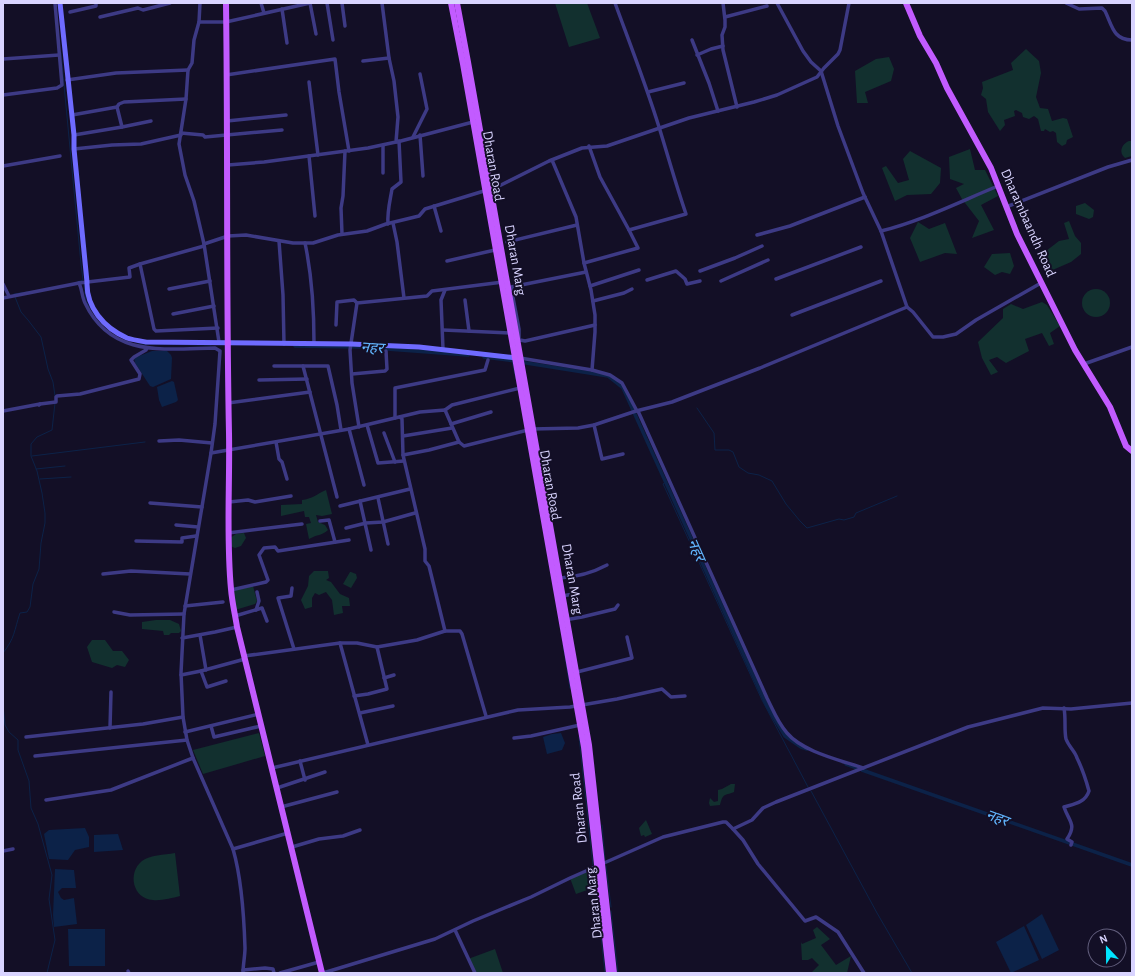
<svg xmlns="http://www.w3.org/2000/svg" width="1135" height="976" font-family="'Alegreya Sans','Noto Sans Devanagari',sans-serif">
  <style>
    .green { fill: #12302f }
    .water { fill: #0c2248 }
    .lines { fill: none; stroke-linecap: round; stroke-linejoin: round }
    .stream { stroke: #0c2248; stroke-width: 1 }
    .canal { stroke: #0c2248; stroke-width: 3.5 }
    .street { stroke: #3d3a85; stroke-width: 3.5 }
    .secondary { stroke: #6f6bff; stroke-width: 5 }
    .primary { stroke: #c25bff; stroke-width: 6 }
    .labels { text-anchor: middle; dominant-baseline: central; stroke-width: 4; stroke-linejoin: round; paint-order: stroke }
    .street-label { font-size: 14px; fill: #d9d4ff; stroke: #130f26 }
    .water-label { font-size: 15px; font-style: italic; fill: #62b6ff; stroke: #130f26 }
  </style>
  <rect width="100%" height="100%" fill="#130f26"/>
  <g class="green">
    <path d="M555 3H587L600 38 569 47Z"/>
    <path d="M1026 49 1039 61 1041 73 1036 97 1040 108 1048 109 1052 121 1063 118 1067 119 1073 137 1067 140 1066 144 1062 146 1057 142 1056 133 1053 131 1050 132 1045 129 1044 131H1041L1038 119 1034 116 1029 119 1023 117 1022 113 1016 110 1014 111 1015 116 1004 120 1005 125 1000 131 988 112 986 99 981 95 983 88 982 82 1013 70 1011 63Z"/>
    <path d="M889 57 894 69 891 81 865 92 868 103H857L855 71 876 59Z"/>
    <path d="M1129 141H1132V156L1125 158C1118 152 1122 144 1129 141Z"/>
    <path d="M970 149 975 170H985L998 196 981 205 994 230 972 238 979 221 962 199 956 188 964 184 950 179 949 157Z"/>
    <path d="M910 151 941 168 940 183 931 194 907 195 895 201 882 168 886 166 898 183 909 180 903 159Z"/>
    <path d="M1085 203 1094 210 1093 217 1089 219 1076 214V206Z"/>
    <path d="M1069 221 1075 236 1081 243V254L1071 262 1048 272 1044 260 1046 251 1059 241 1069 239 1064 223Z"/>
    <path d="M918 222 929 229 945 223 957 254 945 253 920 262 910 238Z"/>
    <path d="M1010 253 1014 266 1010 274 1002 272 995 275 984 267 992 254Z"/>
    <circle cx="1096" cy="303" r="14"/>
    <path d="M1042 302 1047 305 1060 326 1050 333 1054 344 1049 346 1042 333 1025 339 1029 351 1006 363 997 357 989 360 998 372 991 375 982 358 978 342 1003 318V309L1011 304 1023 309Z"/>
    <path d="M326 490 332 514 322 516 316 515 318 522 325 525 328 530C321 536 318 534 309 539L306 524 311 523 309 517H305L304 511 281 516V505L302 504V500C312 499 317 494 326 490Z"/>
    <path d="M244 533 246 538 241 546 235 548 230 546V538L236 534Z"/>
    <path d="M314 571H328L329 578 326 580 331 582 340 594 349 598 350 606H342L343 613 334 615 332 600 326 592 319 595 315 593 312 598V607L305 609 301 600 308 586 309 576Z"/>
    <path d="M350 572H351L356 574 357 578 351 588 343 584Z"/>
    <path d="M253 586 257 601 255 604 235 610 232 591Z"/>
    <path d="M156 620H170L179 624 181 631 179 633H171L169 635H164L163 631 142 629V622Z"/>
    <path d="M92 640H105L113 651H122L129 660 125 667 117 665 112 668 92 662 87 647Z"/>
    <path d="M259 733 265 756 203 774 193 750Z"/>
    <path d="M731 784H735L734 792C724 796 723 793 720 805L710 806 709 803 710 798 714 802 718 801V790L722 789Z"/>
    <path d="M646 820 652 834 645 837 644 835 641 836 639 828Z"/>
    <path d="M175 853 180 896C172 898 161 901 153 900 133 899 127 873 142 861 150 855 164 855 175 853Z"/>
    <path d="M597 866 604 884 576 894 570 878Z"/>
    <path d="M817 927 830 939 821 945 836 965 851 956 847 973H811L819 965 812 958 808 960H802L801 942 802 944 816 938 813 930Z"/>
    <path d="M495 949 503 973H475L468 959Z"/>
  </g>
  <g class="water">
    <path d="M152 351H167L171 355 172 358 171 379 153 387 150 386 135 363 134 358Z"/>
    <path d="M172 381 174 382 178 400 176 402 162 407 159 400 157 387Z"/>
    <path d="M561 733 565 743 562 750 547 754 543 737 552 734Z"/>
    <path d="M85 828 89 837V847L75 850 68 860 49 859 44 834 49 830Z"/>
    <path d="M118 834 123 850 94 852V835Z"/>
    <path d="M55 869 74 870 76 888H62L58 892 61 898 64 900 74 898 77 924 54 927 53 915Z"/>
    <path d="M1042 914 1059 950 1042 959 1026 925Z"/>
    <path d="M1024 926 1039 960 1011 973 996 942Z"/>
    <path d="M68 929H105V966H69Z"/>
  </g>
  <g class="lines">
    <g class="stream">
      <path d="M61 53 81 264 83 280 77 282"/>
      <path d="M84 284 86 301 90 308"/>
      <path d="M14 294 27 292"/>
      <path d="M15 297 21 312 28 320 41 337 48 369 53 382 55 396"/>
      <path d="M138 344 211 345"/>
      <path d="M512 361 516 379"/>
      <path d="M697 408 714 433 715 450H729L733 452 739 467 748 473 759 475 772 481 786 504 800 521 807 528 839 519 844 520 854 517 856 513 897 496"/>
      <path d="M32 456 145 442"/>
      <path d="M36 469 65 466"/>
      <path d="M40 479 71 477"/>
      <path d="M666 482 663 484 665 488 762 700 808 787"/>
      <path d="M563 644 570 688"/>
      <path d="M3 653C15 638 14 631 20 613L27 612 30 607 33 584 39 569 41 543 45 523V513L42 493 37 471 31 456V444L37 437 52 430 55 403"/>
      <path d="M3 705 5 725 9 732 18 740V750L29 781 31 808 38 824 52 875 49 899 55 940 47 973"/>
      <path d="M579 737 593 865"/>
      <path d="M811 791 877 913 912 973"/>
      <path d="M602 825 605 860"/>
      <path d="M606 866 611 907"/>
      <path d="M594 870 605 973"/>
      <path d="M611 911 618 973"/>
    </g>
    <g class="canal">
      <path d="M295 346 360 347 468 355"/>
      <path d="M484 357 515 361"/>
      <path d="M520 362 608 376 623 388 767 706 785 736 801 747 807 749"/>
      <path d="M846 764 857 768"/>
      <path d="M862 770 1132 865"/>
    </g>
    <g class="street">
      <path d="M261 3 264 13"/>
      <path d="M310 3 316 34"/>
      <path d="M327 3 333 40"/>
      <path d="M342 3 345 26"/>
      <path d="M723 3 725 20V27L722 35 723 50 737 107"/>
      <path d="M777 3 803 51 811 62 821 71 838 126 863 193 881 231 907 307 913 312 933 337H943L956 334 976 320 1041 283"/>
      <path d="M1066 3 1079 9 1102 8 1105 11C1112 25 1113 40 1132 40"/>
      <path d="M282 9 287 43"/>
      <path d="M70 12 96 6V3"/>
      <path d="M100 17 138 8 143 10 170 3"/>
      <path d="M725 17 767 6"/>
      <path d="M199 22 200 3"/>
      <path d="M692 40 709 83 718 111"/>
      <path d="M697 55 711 49 723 46"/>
      <path d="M3 59 59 55"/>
      <path d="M363 61 389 58"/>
      <path d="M226 75 335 59 339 92 349 151"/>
      <path d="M67 80 116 73 188 70"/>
      <path d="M309 82 318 155"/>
      <path d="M648 92 684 83"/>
      <path d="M3 95 57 88 62 85 55 3"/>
      <path d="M72 115 117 107"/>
      <path d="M151 121 122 127 117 107 119 104 124 102 186 99"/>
      <path d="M227 121 286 115"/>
      <path d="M181 133 203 135 205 137 282 130"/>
      <path d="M74 135 122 127"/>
      <path d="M420 135 423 176"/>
      <path d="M413 137 427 109 420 74"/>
      <path d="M397 142 473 122"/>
      <path d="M589 146 600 177 629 230 686 214C676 185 668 156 659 127 646 85 630 44 615 3"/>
      <path d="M74 149 112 145 141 144 181 135"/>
      <path d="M309 156 315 216"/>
      <path d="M552 160 576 217 584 263 591 290 595 315V332L592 370"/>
      <path d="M228 165 264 162 368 148 396 142 398 117 394 81 389 58 382 3"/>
      <path d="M3 166 60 156"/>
      <path d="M383 173V146"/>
      <path d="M434 206 441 231"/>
      <path d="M1006 207 1108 167 1132 160"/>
      <path d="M393 223 397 242 404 298"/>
      <path d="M388 224C387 212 390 201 392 189L401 182 399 141"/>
      <path d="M881 231C921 221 959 202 998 186"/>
      <path d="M342 234 341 208 343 196 345 151"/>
      <path d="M757 235 790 226 865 197"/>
      <path d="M279 241 283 295 284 344"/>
      <path d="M507 242 577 225"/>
      <path d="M305 243C312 276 314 310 314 343"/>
      <path d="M204 244 228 236 246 235 293 243H313L338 235 367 231 386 224 419 216 425 209 497 187 549 161 582 148 607 146 689 118 754 102 777 95 817 77 824 68 838 54 840 50 849 3"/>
      <path d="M204 246 140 264 154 329 156 331 218 328"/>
      <path d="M447 261 495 250"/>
      <path d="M584 263 638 248 629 230"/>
      <path d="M700 271 735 258 762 246"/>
      <path d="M586 272 511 287 519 329V339L520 340 525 341 595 325"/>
      <path d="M776 279 861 247"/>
      <path d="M647 280 676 271 685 279 687 284 700 281"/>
      <path d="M721 281 768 260"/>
      <path d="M79 283C82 289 82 297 85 303 111 358 164 349 215 348L220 351 215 424 211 453 349 429 420 412 445 410 459 442 464 446 532 429 578 428 594 425 636 411 672 402 760 368 907 307"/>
      <path d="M3 284 9 296"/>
      <path d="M590 286 639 270"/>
      <path d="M169 289 210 281"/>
      <path d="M3 298 79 283 130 277 129 268 140 264"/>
      <path d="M465 300 469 331"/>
      <path d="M593 301 624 293 632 289"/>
      <path d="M173 314 214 306"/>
      <path d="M792 315 881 281"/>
      <path d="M336 325 337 302 354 300 357 303"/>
      <path d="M443 330 510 333"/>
      <path d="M219 342 204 244 194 201 185 175 179 144 186 99 188 70 192 63 194 40 199 22H226L310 3"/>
      <path d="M443 349 441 300 445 290"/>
      <path d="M520 358 592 370 610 375 622 383 637 411"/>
      <path d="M1084 364 1132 347"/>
      <path d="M274 366H328L337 405 341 430"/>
      <path d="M303 366 337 497"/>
      <path d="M352 374 385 371 387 369 386 351"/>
      <path d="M259 380 307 379"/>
      <path d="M228 403 310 392"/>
      <path d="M39 405 40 404 56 402V397L57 396 80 394 139 379 140 374 131 360 134 357 146 350 147 348"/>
      <path d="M445 410 452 405 520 388"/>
      <path d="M3 411 40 404"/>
      <path d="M638 411 767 698C773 710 778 723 787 733 803 752 840 760 863 768"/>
      <path d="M400 417 402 419 403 455 425 549V561L429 566 445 631H460L462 634 486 716"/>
      <path d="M395 418V388L485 370 488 360"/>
      <path d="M451 424 491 412"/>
      <path d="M367 425 378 463 404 461"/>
      <path d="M594 425 602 459 623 454"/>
      <path d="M359 427 352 383 350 350 357 303 427 296 432 291 503 282"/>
      <path d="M349 429 364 485"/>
      <path d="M384 433 395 462"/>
      <path d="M403 436 452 428"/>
      <path d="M159 441 179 440 212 443"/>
      <path d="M276 442 279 459 282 462 287 479"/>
      <path d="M211 453 184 614 181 673 183 717 187 740 193 758 233 849C242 880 244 915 245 948 245 956 243 965 243 973"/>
      <path d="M403 455 429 450 459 442"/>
      <path d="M378 498 388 544"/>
      <path d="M360 501 371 550"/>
      <path d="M229 502 248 500 255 502 291 496"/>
      <path d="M150 503 202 507"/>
      <path d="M340 506 410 489"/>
      <path d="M320 521 329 520 335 542"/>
      <path d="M176 525 198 527"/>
      <path d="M346 528 366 523 383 522 415 513"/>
      <path d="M228 533 302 524"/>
      <path d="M136 541 182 542V538L196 536"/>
      <path d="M103 574 131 571 190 574"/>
      <path d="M560 578C576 577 592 573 607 565"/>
      <path d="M292 588 291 596 278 598 294 649"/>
      <path d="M231 590 266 582 268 580 259 555 264 548 275 547 278 551 349 540"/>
      <path d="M563 596 577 593"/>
      <path d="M185 606 223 602"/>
      <path d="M256 610 259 601 257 592"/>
      <path d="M114 612 130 615 184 614"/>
      <path d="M235 616 262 608 267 621"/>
      <path d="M565 620 582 617 615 609 618 605"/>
      <path d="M200 635 206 670"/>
      <path d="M182 638 215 632 237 627"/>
      <path d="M340 643 368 745"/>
      <path d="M244 656 340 643H357L377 647 417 640 445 631"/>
      <path d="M201 671 207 687 226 681"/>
      <path d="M577 672 632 658 627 637"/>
      <path d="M181 675 201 671 245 659"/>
      <path d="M384 678 394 675"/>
      <path d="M354 696 368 694 387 689 377 647"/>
      <path d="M1064 708C1066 719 1064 729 1066 739 1069 747 1075 751 1077 758 1082 768 1086 780 1089 791 1085 803 1074 804 1064 807 1069 822 1077 824 1067 839L1072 842 1071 845"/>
      <path d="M360 713 393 706"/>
      <path d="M211 726 214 737 261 726"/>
      <path d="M110 728 111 692"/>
      <path d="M185 732 259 714"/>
      <path d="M26 737 143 724 183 717"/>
      <path d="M514 738 531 736 580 725"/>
      <path d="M35 756 187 740"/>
      <path d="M300 761 305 780"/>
      <path d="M272 768 505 713 518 710 570 707 617 699 662 689 671 697 685 696"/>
      <path d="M277 788 325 772"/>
      <path d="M46 800 111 790 193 758"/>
      <path d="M281 807 337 792"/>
      <path d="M733 829 752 820 763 808 776 802 968 727 1043 708 1071 709 1132 703"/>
      <path d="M292 847 319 839 343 836 360 830"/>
      <path d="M233 849 288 833"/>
      <path d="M3 851 13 849"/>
      <path d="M455 930 475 973"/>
      <path d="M243 970 265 968 273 969 274 973"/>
      <path d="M128 971 129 973"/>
      <path d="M280 973 319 962"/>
      <path d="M323 973 435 939 473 921 531 897 570 878 663 837 723 822H726L733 829 743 840 758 864 805 921 816 917 838 932 864 973"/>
    </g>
    <path class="secondary" d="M60 3 74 135V149L87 282C86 307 104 328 127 338 133 340 140 341 146 342L351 344 419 347 517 358"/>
    <g class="primary">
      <path d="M226 3C228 146 226 290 229 433 230 485 226 537 231 589 232 602 235 614 237 627L322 973"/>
      <path d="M451 3 463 64 584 747 609 973"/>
      <path d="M457 3 468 62 589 745 614 973"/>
      <path d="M906 3 920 36 936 63 947 88 991 168 1017 234 1075 350 1110 407 1126 446 1132 451"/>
    </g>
  </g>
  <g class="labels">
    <g class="street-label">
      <text transform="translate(493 166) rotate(80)">Dharan Road</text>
      <text transform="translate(1028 223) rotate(66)">Dharambaandh Road</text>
      <text transform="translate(515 260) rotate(80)">Dharan Marg</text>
      <text transform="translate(550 485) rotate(80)">Dharan Road</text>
      <text transform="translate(572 579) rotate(80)">Dharan Marg</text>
      <text transform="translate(579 808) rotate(-96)">Dharan Road</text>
      <text transform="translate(594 903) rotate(-96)">Dharan Marg</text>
    </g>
    <g class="water-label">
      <text transform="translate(372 348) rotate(4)">नहर</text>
      <text transform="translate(696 550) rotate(66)">नहर</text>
      <text transform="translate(997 818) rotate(20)">नहर</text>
    </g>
  </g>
  <rect width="1135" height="976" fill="none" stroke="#d9d4ff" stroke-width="8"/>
  <g transform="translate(1107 948) rotate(338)"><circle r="19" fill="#130f26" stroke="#625e7d"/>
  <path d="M0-3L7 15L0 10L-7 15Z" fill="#00e5ff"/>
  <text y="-6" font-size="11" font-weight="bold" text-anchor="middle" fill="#d9d4ff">N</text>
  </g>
</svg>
